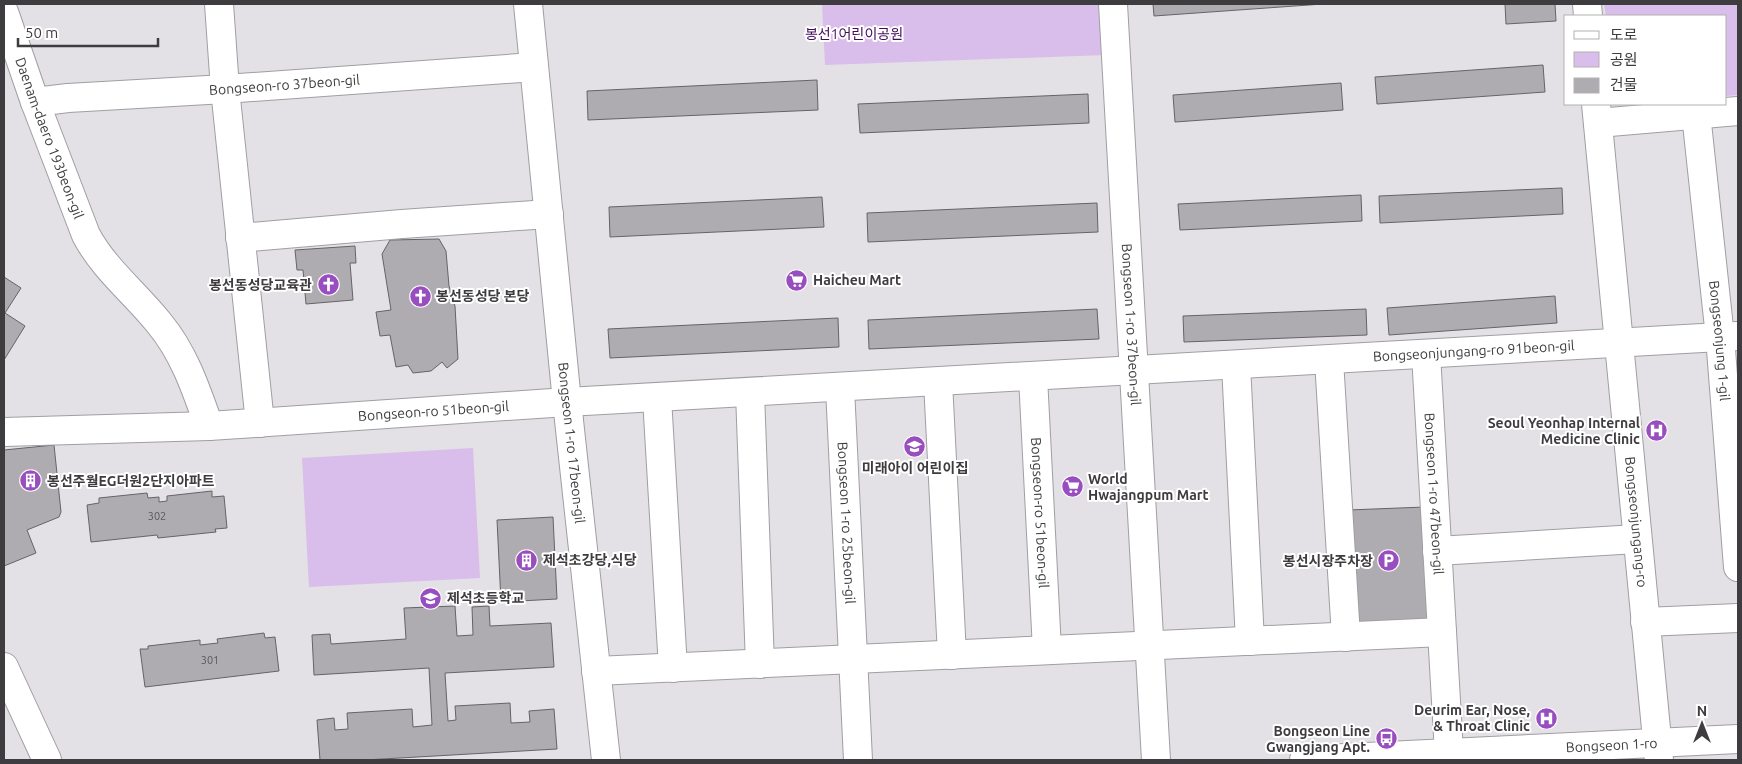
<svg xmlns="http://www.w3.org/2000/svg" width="1742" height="764" font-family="Ubuntu,'Noto Sans KR',sans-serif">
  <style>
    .green { fill: #d9bdea }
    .building { fill: #afacb1; stroke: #666368 }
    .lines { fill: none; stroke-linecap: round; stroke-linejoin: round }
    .minor-casing { stroke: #a19ea3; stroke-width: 30 }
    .major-casing { stroke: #a19ea3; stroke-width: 30 }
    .minor { stroke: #fff; stroke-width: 28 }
    .major { stroke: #fff; stroke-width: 28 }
    .labels { text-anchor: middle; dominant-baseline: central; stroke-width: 4; stroke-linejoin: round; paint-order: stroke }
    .number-label { font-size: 11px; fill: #5a585c }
    .park-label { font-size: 14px; fill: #420c5a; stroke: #fff }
    .street-label { font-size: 14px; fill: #3e3c3f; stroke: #fff }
    .poi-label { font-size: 14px; font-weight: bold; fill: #3e3c3f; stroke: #fff; text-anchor: start }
  </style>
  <rect width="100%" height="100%" fill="#e3e0e6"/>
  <g class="green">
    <path d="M822 4H1108L1105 55 825 65Z"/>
    <path d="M1604 4H1738V95L1726 96V16H1606Z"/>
    <path d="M473 448 480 578 309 587 302 458Z"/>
  </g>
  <g class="building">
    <path d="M1153 4H1323L1154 16Z"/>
    <path d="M1505 4H1555L1556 21 1506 24Z"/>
    <path d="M1543 65 1545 92 1377 104 1375 77Z"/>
    <path d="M817 80 818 110 588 120 587 91Z"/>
    <path d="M1341 83 1343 110 1175 122 1173 95Z"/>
    <path d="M1088 94 1089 123 860 133 858 104Z"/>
    <path d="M1562 188 1563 214 1380 223 1379 196Z"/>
    <path d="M1361 195 1362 221 1180 230 1178 204Z"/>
    <path d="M822 197 824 227 610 237 609 207Z"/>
    <path d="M1097 203 1098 232 868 242 867 213Z"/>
    <path d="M439 239 446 251 449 286 455 306 458 359 447 368 442 362 431 371 413 373 408 365 396 367 390 335 380 336 376 312 391 310 382 254 390 240Z"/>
    <path d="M355 246 356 263H350L353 300 306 304 303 270H297L295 250Z"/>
    <path d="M4 277 21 288 5 313 25 326 4 360Z"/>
    <path d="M1555 296 1557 323 1389 335 1387 308Z"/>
    <path d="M1097 309 1099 339 869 349 868 320Z"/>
    <path d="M1366 309 1367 335 1184 342 1183 316Z"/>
    <path d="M838 318 839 347 610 358 608 329Z"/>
    <path d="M54 445 61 512 59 517 27 530 36 553 4 566V450Z"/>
    <path d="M212 491V497L224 496 227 528 215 529 216 532 158 538 157 535 91 542 87 505 99 503V498L147 493 148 498 159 497V502L167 501V496Z"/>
    <path d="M1425 507 1430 612 1423 626 1360 630 1353 620 1348 510Z"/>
    <path d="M553 517 557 599 501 602 497 520Z"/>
    <path d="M455 606 457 636 473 635 472 607 489 606 490 626 551 623 554 667 445 673 448 721 456 720 455 706 510 703 511 723 530 722 529 711 554 709 557 749 365 760H320L317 720 334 718 335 730 348 729 347 713 412 709 413 727 432 725 429 668 314 675 312 635 330 634 331 644 406 639 404 608Z"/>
    <path d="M264 633 265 638 275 637 279 671 145 687 140 649H148V646L200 640V645L218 643 217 639Z"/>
  </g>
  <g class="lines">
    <defs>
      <g id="minor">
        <path d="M219 4 225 89 260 423"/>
        <path id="s1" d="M528 4 567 402 606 760"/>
        <path id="s2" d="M1113 4 1156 760"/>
        <path d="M1587 4 1588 16"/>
        <path id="s3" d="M4 12 35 102 86 235C104 269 135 293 159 323 184 353 196 389 209 426"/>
        <path id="s4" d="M35 102 68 98 225 89 534 67"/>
        <path id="s5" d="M1596 104 1659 760"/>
        <path id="s6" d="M1696 114 1720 337 1738 567"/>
        <path d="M1598 123 1738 111"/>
        <path d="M240 238 402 224 549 214"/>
        <path id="s7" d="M1426 354 1449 753"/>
        <path d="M1329 360 1346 637"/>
        <path d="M1236 365 1250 641"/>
        <path id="s8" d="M1033 377 1047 650"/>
        <path d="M938 382 952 655"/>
        <path id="s9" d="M840 388 858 760"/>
        <path d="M750 393 760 664"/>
        <path d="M657 398 673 668"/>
        <path id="s10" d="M4 432 209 426 567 402 1738 336"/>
        <path d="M1437 551 1637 539"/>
        <path d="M1645 622 1738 618"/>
        <path d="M596 671 1442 632"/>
        <path id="s11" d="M1304 760 1738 739"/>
      </g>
      <path id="major" d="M4 667 47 760"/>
    </defs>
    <use href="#minor" class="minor-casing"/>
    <use href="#major" class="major-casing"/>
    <use href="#minor" class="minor"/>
    <use href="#major" class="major"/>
  </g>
  <defs>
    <symbol id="supermarket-disc" viewBox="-11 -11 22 22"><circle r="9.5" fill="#994ec0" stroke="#fff"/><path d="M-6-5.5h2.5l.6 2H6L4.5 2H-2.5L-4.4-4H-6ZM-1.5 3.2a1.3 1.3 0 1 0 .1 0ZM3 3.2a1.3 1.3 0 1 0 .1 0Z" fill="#fff"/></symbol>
    <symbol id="church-disc" viewBox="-11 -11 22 22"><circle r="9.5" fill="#994ec0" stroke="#fff"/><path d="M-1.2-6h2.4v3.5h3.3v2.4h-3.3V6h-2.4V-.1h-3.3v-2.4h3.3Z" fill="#fff"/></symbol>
    <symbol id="hospital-disc" viewBox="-11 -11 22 22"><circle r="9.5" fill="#994ec0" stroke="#fff"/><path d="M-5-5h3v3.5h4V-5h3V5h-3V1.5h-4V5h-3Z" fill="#fff"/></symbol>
    <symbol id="school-disc" viewBox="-11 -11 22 22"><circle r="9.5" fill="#994ec0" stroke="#fff"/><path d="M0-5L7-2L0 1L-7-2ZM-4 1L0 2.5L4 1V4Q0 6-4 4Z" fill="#fff"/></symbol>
    <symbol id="building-disc" viewBox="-11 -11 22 22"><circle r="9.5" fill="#994ec0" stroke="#fff"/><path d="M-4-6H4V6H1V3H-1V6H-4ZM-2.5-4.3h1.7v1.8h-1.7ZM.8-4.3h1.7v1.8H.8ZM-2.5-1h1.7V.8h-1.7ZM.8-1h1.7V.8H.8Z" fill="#fff"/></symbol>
    <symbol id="parking-disc" viewBox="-11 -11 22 22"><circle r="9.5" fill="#994ec0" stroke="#fff"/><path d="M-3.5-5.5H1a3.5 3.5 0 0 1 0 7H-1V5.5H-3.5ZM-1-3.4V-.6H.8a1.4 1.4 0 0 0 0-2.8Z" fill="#fff"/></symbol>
    <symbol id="bus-disc" viewBox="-11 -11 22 22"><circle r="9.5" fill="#994ec0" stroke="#fff"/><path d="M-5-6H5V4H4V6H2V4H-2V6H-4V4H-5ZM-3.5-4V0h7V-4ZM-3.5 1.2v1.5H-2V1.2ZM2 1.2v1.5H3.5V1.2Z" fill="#fff"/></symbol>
  </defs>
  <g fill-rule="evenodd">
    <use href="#supermarket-disc" x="784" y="268" width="25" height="25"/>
    <use href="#church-disc" x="316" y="272" width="25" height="25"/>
    <use href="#church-disc" x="408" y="284" width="25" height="25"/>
    <use href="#hospital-disc" x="1644" y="418" width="25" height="25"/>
    <use href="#school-disc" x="902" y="434" width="25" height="25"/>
    <use href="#building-disc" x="18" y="468" width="25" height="25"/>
    <use href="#supermarket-disc" x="1060" y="474" width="25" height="25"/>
    <use href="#building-disc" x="514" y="548" width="25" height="25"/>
    <use href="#parking-disc" x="1376" y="548" width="25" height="25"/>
    <use href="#school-disc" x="418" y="586" width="25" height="25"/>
    <use href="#hospital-disc" x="1534" y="706" width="25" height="25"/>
    <use href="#bus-disc" x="1374" y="726" width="25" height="25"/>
  </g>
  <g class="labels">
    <g class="number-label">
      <text x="157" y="516">302</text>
      <text x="210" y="660">301</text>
    </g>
    <g class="park-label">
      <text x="854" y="34">봉선1어린이공원</text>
    </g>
    <g class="street-label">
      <text stroke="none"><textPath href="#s4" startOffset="250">Bongseon-ro 37beon-gil</textPath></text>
      <text stroke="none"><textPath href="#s3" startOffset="134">Daenam-daero 193beon-gil</textPath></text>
      <text stroke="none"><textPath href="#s2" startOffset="321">Bongseon 1-ro 37beon-gil</textPath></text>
      <text stroke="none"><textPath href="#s6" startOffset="228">Bongseonjung 1-gil</textPath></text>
      <text stroke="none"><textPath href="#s10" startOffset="1472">Bongseonjungang-ro 91beon-gil</textPath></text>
      <text stroke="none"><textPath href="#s10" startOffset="430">Bongseon-ro 51beon-gil</textPath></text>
      <text stroke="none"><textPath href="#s1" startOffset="441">Bongseon 1-ro 17beon-gil</textPath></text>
      <text stroke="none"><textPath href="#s7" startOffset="140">Bongseon 1-ro 47beon-gil</textPath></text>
      <text stroke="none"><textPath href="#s8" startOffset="136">Bongseon-ro 51beon-gil</textPath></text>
      <text stroke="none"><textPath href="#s5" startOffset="420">Bongseonjungang-ro</textPath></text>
      <text stroke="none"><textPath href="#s9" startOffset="135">Bongseon 1-ro 25beon-gil</textPath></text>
      <text stroke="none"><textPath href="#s11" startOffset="308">Bongseon 1-ro</textPath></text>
    </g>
    <g class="poi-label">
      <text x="813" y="280">Haicheu Mart</text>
      <text x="312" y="285" text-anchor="end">봉선동성당교육관</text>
      <text x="436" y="296">봉선동성당 본당</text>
      <text x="1640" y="423" text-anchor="end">Seoul Yeonhap Internal<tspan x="1640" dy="16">Medicine Clinic</tspan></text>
      <text x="915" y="468" text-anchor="middle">미래아이 어린이집</text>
      <text x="1088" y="479">World<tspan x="1088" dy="16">Hwajangpum Mart</tspan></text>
      <text x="47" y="481">봉선주월EG더원2단지아파트</text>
      <text x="543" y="560">제석초강당,식당</text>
      <text x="1373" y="561" text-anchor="end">봉선시장주차장</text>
      <text x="447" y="598">제석초등학교</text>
      <text x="1530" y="710" text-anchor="end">Deurim Ear, Nose,<tspan x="1530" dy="16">&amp; Throat Clinic</tspan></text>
      <text x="1370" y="731" text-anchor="end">Bongseon Line<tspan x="1370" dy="16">Gwangjang Apt.</tspan></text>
    </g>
  </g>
  <rect width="1742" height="764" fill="none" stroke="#3e3c3f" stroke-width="10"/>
  <rect x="1564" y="15" width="162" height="90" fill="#ffffff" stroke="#b2b1b2"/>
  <rect x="1574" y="31" width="25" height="8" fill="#ffffff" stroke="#b2b1b2"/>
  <text x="1610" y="40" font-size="15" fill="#3e3c3f">도로</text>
  <rect x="1574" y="52" width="25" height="15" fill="#d9bdea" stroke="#b2b1b2"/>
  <text x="1610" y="65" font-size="15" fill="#3e3c3f">공원</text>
  <rect x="1574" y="78" width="25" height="15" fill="#afacb1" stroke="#b2b1b2"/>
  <text x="1610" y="90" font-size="15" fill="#3e3c3f">건물</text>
  <g transform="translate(1702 724)" stroke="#ffffff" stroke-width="4" paint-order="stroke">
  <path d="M0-4L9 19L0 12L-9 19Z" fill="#3e3c3f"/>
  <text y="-8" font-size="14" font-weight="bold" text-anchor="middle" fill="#3e3c3f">N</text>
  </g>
  <path d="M18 38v8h140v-8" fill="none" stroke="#3e3c3f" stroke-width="2.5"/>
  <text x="25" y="38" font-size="15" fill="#3e3c3f" stroke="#ffffff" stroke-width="4" paint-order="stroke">50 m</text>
</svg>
